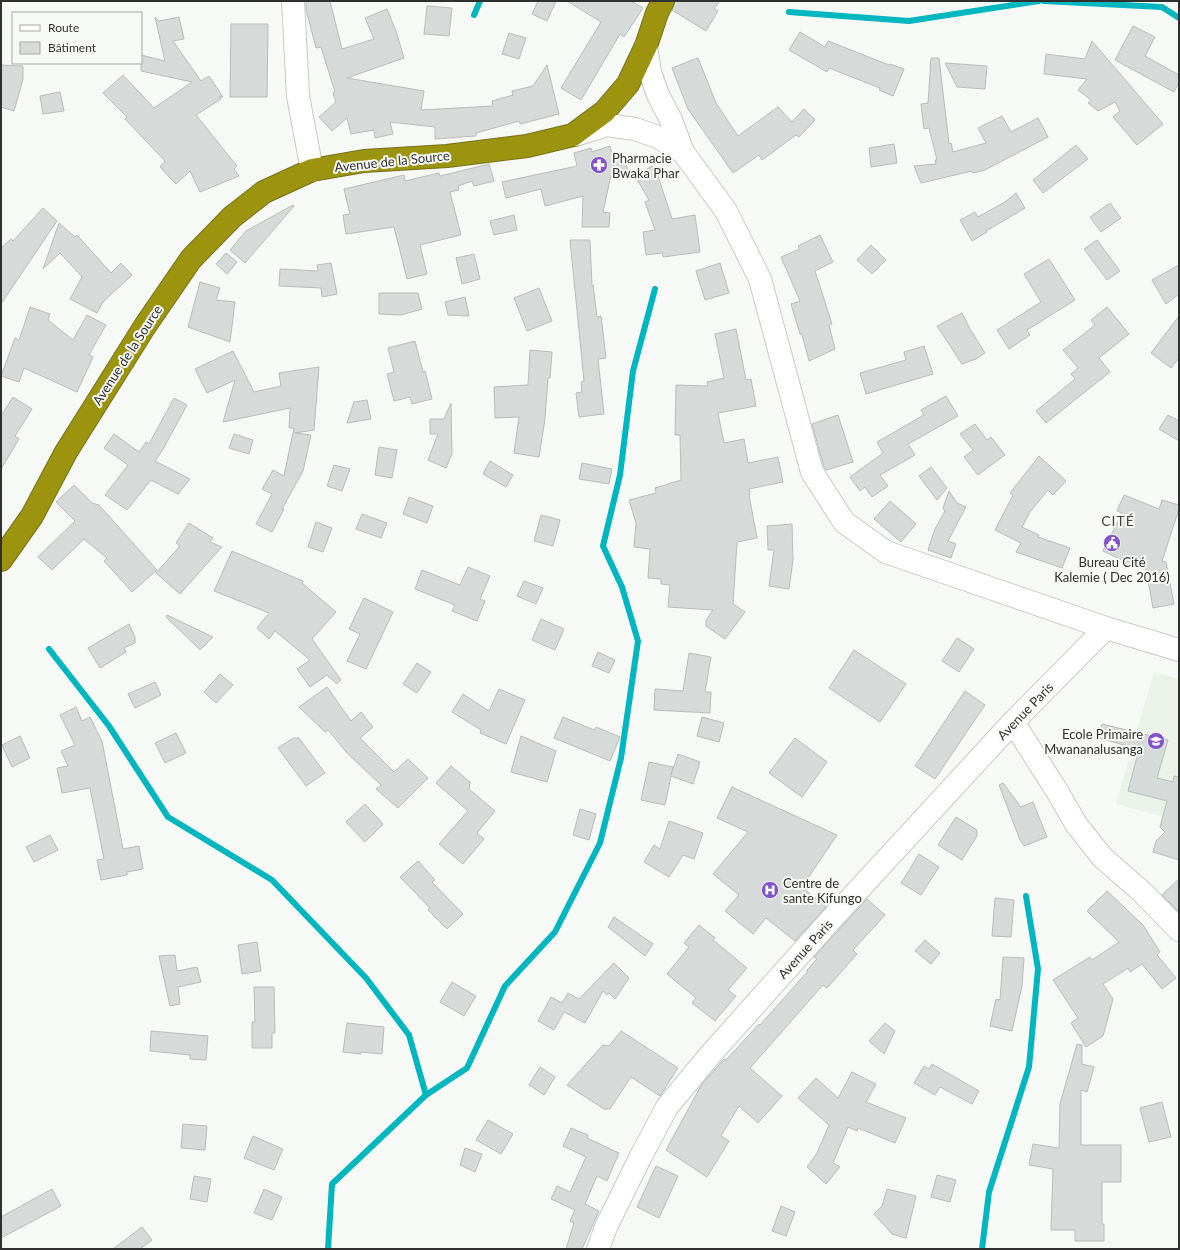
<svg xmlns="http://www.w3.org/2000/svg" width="1180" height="1250" font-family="Lato,sans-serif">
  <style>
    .built { fill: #ebf2e8 }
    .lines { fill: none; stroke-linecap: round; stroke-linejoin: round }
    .stream { stroke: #00b6bf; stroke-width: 6 }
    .building { fill: #d6dad8; stroke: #b8bcbb }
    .minor-casing { stroke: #c7cac7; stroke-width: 24 }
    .highway-casing { stroke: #76711a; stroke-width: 24 }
    .minor { stroke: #fff; stroke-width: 22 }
    .highway { stroke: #9c940e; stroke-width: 22 }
    .labels { text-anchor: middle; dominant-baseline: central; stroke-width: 4; stroke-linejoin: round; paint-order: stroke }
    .poi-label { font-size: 13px; fill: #2f302f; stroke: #f7f9f6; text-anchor: start }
    .street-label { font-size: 13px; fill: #2f302f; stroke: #f7f9f6 }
    .neighbourhood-label { font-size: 14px; letter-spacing: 1px; fill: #404240; stroke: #f7f9f6 }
  </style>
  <rect width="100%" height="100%" fill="#f7f9f6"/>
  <path class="built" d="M1154 672 1179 679V821L1116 804Z"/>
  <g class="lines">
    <g class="stream">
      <path d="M1044 1 1162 7 1179 18"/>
      <path d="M789 12 909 21 1039 1"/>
      <path d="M474 15 480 1"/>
      <path d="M49 649 109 726 168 817 272 880 366 978 409 1035 426 1095"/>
      <path d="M328 1249 332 1184 426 1095 467 1068 505 986 555 932 600 843 621 758 638 641 622 587 603 546 620 475 633 371 655 289"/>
      <path d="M982 1249 989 1192 1029 1067 1038 969 1026 896"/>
    </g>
  </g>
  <g class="building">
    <path d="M306 1H330L342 49 374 39 365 18 387 9 396 31 404 58 347 78 424 91 421 110 493 106 492 101 513 95 512 91 533 86 547 65 559 114 520 124 519 121 476 133V136L435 139V127L390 122 393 134 375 138 374 130 351 134 347 118 332 131 319 117 336 102 333 93 335 92 321 47 316 48 306 9Z"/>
    <path d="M538 1H556L547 21 532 14Z"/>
    <path d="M567 1H631L643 8 624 37 620 34 581 100 561 88 601 22Z"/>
    <path d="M675 1H720L714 9 718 11 706 31 672 10Z"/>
    <path d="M427 6 452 8 449 36 424 34Z"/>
    <path d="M155 17 159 21 179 17 184 39 173 41 201 81 209 76 223 97H219L221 99 196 115 237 166 234 169 239 176 200 192 190 171 176 184 160 167 165 161 125 119 127 117 103 93 123 75 154 108 192 82 141 71V55L165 61Z"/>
    <path d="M231 24H268L267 97H230Z"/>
    <path d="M1133 26 1155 37 1145 56 1179 75V82L1174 92 1115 60Z"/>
    <path d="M800 32 825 47 828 41 889 65 890 64 904 69 893 96 879 90 880 88 829 68 827 72 789 50Z"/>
    <path d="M509 33 526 38 519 59 502 54Z"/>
    <path d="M1092 41 1163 124 1137 145 1113 117 1120 111 1115 102 1098 111 1088 103 1091 100 1078 90 1087 79 1044 74 1046 54 1085 59Z"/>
    <path d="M698 58 716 103 738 136 778 107 792 122 804 109 815 120 799 137 796 135 762 160 759 155 733 173 688 109 672 68Z"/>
    <path d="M931 58H939L949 144 951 143 953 152 986 143 978 128 1002 116 1011 132 1038 118 1048 137 985 170 973 173 972 171 921 183 914 166 936 164 935 160H937L929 128 924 129 921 104 928 103Z"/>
    <path d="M945 63 987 66 985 89 957 87Z"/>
    <path d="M1 65 23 66V79L14 111 1 107Z"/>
    <path d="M60 92 64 111 43 114 40 96Z"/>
    <path d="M894 144 897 163 871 167 869 148Z"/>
    <path d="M1076 145 1088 159 1043 193 1033 180Z"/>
    <path d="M610 146 613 158 623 154 628 170 611 175 603 212 610 213 609 227H582L583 196 545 206 541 189 506 198 502 182 577 166 574 153 591 148 592 152Z"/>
    <path d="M489 164 494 181 474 186 472 181 458 186 459 190 450 192 461 235 420 245 427 274 407 279 394 227 346 234 343 215 350 214 344 189 404 175 405 181 439 173 440 176Z"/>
    <path d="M652 166 657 173 672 219 695 215 700 252 663 257 662 253 646 255 643 232 655 230 645 202 649 200 635 176Z"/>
    <path d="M1016 193 1025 208 986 231 987 232 972 241 960 220 975 212 978 217 1005 202Z"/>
    <path d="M1110 203 1121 218 1101 232 1090 217Z"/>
    <path d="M293 205 294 206 245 263 230 250 246 231Z"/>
    <path d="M43 208 57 221 1 304V248L11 239 13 241Z"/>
    <path d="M514 215 517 230 494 235 490 221Z"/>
    <path d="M59 223 75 237 77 235 111 273 121 263 132 275 103 302 97 313 70 299 82 277 60 253 43 269Z"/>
    <path d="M820 235 833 262 815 271 832 324 829 325 835 349 809 361 802 334H800L791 304 800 301 781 257 800 249 798 246Z"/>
    <path d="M570 240H590L592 286 593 285 597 317 601 316 606 358 598 359 604 414 579 417 576 393 582 392 581 382 584 381Z"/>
    <path d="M1097 240 1120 271 1107 280 1084 249Z"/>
    <path d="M871 245 886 260 872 274 857 260Z"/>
    <path d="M226 253 237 262 227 274 216 264Z"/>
    <path d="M474 254 480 279 462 284 456 258Z"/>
    <path d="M1049 259 1075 300 1027 330 1030 335 1009 349 997 330 1041 302 1024 274Z"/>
    <path d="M331 263 337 294 322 297 321 288 279 286 280 269 318 271 317 265Z"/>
    <path d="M720 263 729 293 705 300 696 271Z"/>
    <path d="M1179 265V294L1166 304 1152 280Z"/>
    <path d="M200 282 220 288 216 300 235 302 230 342 188 327Z"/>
    <path d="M539 288 552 321 527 331 514 298Z"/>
    <path d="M379 293H418L422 309 401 315 379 314Z"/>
    <path d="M465 297 469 316 448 315 445 302Z"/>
    <path d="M30 307 50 314 48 320 73 340 87 315 106 325 89 355 93 357 77 392 24 368 19 382 1 376 15 338 19 340Z"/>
    <path d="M1107 307 1129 334 1099 358 1110 372 1046 423 1036 411 1075 379 1071 374 1078 368 1063 350 1095 325 1091 320Z"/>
    <path d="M962 313 970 329 985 353 976 359 962 364 937 326Z"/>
    <path d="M1179 316V358L1171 368 1151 353Z"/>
    <path d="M736 329 746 380 751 379 756 406 718 413 724 443 744 439 748 463 778 457 783 482 749 489 750 494 749 495 757 538 737 542 733 604 745 612 725 639 706 626V620L713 610 668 607 670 585 661 584V579L648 578 650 549 634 547 636 523 629 500 656 493 655 488 681 480 680 435H675L676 385 708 386 707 382 724 378 715 334Z"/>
    <path d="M415 341 423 372 425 371 432 399 412 404 410 397 394 401 387 374 394 372 388 348Z"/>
    <path d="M924 346 933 374 866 394 860 373 906 360 904 352Z"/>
    <path d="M530 350 552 352 550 378H548L545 419 539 457 514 453 519 417 495 418 494 387 528 385Z"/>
    <path d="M233 351 254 392 281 386 279 373 319 367 314 430 295 433 311 435 303 471 282 509H284L272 532 256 524 272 494 262 489 273 470 284 476 294 428H289L290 408 223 422 235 380 207 393 195 369Z"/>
    <path d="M946 396 958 416 908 444 915 455 880 475 888 486 872 497 865 487 860 491 850 477 883 453 877 442 924 415 921 410Z"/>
    <path d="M13 397 32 409 15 436 19 439 1 469V416Z"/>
    <path d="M174 398 187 405 162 451 155 461 190 479 178 494 151 480 127 510 105 495 128 465 104 448 114 434 139 452 146 442 149 444Z"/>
    <path d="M367 400 371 419 347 423 354 402Z"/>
    <path d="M451 403 452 454 446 468 428 460 438 434H430V419H444Z"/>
    <path d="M838 415 853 462 826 470 824 467 812 424Z"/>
    <path d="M1168 415 1179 421V441L1159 429Z"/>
    <path d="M975 424 987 440 991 437 1005 455 978 475 964 457 973 450 960 434Z"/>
    <path d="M234 434 253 440 249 454 229 448Z"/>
    <path d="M379 447 397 450 392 478 375 475Z"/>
    <path d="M1039 456 1066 481 1053 495 1048 490 1030 512 1022 527 1039 535 1038 537 1070 548 1062 568 1016 552 1021 543 995 530 1013 495 1010 493Z"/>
    <path d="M490 461 513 475 506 487 483 474Z"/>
    <path d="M582 463 612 469 609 484 579 479Z"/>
    <path d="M334 465 350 469 342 491 327 486Z"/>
    <path d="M931 467 947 488 937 500 919 476Z"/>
    <path d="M74 485 93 504 94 503 97 505 98 504 157 570 132 592 104 561 107 558 84 539 52 570 38 557 75 521 56 502Z"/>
    <path d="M949 491 957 503 966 507 948 541 956 544 951 558 928 550 935 529 945 511 943 508Z"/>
    <path d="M1124 495 1159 509 1162 500 1179 505V509L1162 561 1166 562 1174 604 1153 608 1146 569 1134 566 1103 551 1122 513 1117 511Z"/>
    <path d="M409 497 433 506 427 523 403 514Z"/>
    <path d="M890 501 916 524 901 542 874 519Z"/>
    <path d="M362 514 387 523 381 538 356 529Z"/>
    <path d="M541 515 560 520 553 546 534 541Z"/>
    <path d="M316 522 332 528 323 552 308 547Z"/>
    <path d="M189 523 213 538 210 542 222 547 180 594 156 573 180 546 176 543Z"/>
    <path d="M792 524 793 560 789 589 769 586 774 550H768L767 526Z"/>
    <path d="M232 551 303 581 302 583 336 612 312 639 341 680 337 684 327 675 310 687 297 669 310 660 275 631 269 639 257 628 269 613 214 591Z"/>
    <path d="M468 567 490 576 480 599 485 601 477 621 452 611 455 605 415 589 422 570 460 585Z"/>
    <path d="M524 581 543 588 536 604 517 596Z"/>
    <path d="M364 598 393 612 366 669 347 661 360 634 349 629Z"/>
    <path d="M167 615 213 637 200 650 166 617Z"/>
    <path d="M541 619 564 629 555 650 532 640Z"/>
    <path d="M129 624 135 637V643L124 648 126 652 100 668 88 648Z"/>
    <path d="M957 638 974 649 959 672 942 661Z"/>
    <path d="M854 650 906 684 880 722 829 688Z"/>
    <path d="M598 652 615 660 609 673 592 666Z"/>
    <path d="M689 653 711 657 705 692H711L710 713 654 710 655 689 683 691Z"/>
    <path d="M417 663 431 672 417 693 403 684Z"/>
    <path d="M220 674 233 685 216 703 204 692Z"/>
    <path d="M155 682 161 695 135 708 128 694Z"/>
    <path d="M327 687 351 721 361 712 373 727 360 738 394 772 408 759 428 778 398 808 376 789 381 785 348 754 328 730 325 732 299 707Z"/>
    <path d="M499 689 525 700 506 744 480 733 481 730 452 712 463 694 489 711Z"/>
    <path d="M965 691 985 705 935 779 915 766Z"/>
    <path d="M76 707 82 721 90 717 102 741 123 849 139 846 143 869 127 872V875L101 880 97 860 104 859 90 788 62 793 57 768 68 766 61 751 75 745 60 715Z"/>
    <path d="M563 717 594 730 596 727 620 737 610 761 554 738Z"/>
    <path d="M702 717 724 723 719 742 697 736Z"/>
    <path d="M1102 724 1168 740 1157 778 1173 782 1174 776 1179 777V860L1153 852 1156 841 1165 832 1160 827 1167 801 1128 791 1139 749 1098 738Z"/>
    <path d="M176 733 186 753 165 763 155 743Z"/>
    <path d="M20 736 30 758 12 767 2 745Z"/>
    <path d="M521 736 556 751 547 782 511 772Z"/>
    <path d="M293 738H299L325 773 306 786 278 748Z"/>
    <path d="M795 738 827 762 802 797 769 773Z"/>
    <path d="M678 754 700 762 693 784 671 776 665 805 641 800 649 762 673 767 671 775Z"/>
    <path d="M451 766 470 782 469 789 495 811 477 833 484 839 463 864 439 844 468 811 436 783Z"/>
    <path d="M1003 783 1021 807 1033 802 1047 837 1024 846 1020 840 999 785Z"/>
    <path d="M732 787 837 835 802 887 826 907 795 941 766 918 753 934 725 911 739 895 713 874 748 832 717 818Z"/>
    <path d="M365 804 383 824 365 842 346 822Z"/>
    <path d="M580 809 596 814 589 840 573 835Z"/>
    <path d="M956 817 977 830V836L962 860 938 845Z"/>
    <path d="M669 821 703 833 694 859 683 855 669 877 644 862 654 845 660 849Z"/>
    <path d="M50 835 58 850 34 862 26 847Z"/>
    <path d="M919 854 939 867 921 895 901 883Z"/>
    <path d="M418 861 435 880 432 882 463 914 447 929 428 910 430 908 400 877Z"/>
    <path d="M1179 879V912L1162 895Z"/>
    <path d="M1107 891 1143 925 1160 952 1157 955 1176 978 1162 989 1142 964 1130 972 1128 968 1103 984 1113 999 1103 1036 1086 1047 1071 1023 1078 1018 1053 980 1090 957 1092 960 1119 942 1087 911Z"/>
    <path d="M995 898 1014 900 1011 937 992 936Z"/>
    <path d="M867 899 885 915 853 950 857 954 827 988 823 985 750 1068 782 1096 758 1123 739 1106 721 1136 729 1141 707 1177 666 1150 702 1084 724 1059 726 1060 759 1024 760 1025 808 971 807 970 817 959 814 957Z"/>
    <path d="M614 917 653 944 645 956 608 927Z"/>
    <path d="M699 925 715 938 713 940 747 968 728 990 736 996 715 1021 692 1003 696 998 667 974 689 947 684 943Z"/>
    <path d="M925 940 940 953 931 964 915 951Z"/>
    <path d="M257 942 261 971 242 974 238 945Z"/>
    <path d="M175 955 177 971 197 967 201 982 178 987 180 1004 170 1006 159 956Z"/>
    <path d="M1003 957 1024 958 1022 986 1012 1031 990 1026 996 999 1000 1000Z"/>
    <path d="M614 963 629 978 615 999 609 993 607 995 603 991 585 1023 564 1012 554 1030 538 1021 551 997 562 1003 568 993 579 999Z"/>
    <path d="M452 982 476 996 464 1016 440 1002Z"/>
    <path d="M254 987H274L275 1033H272V1048H252V1022H255Z"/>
    <path d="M347 1023 384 1027 382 1054 361 1052V1054L343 1052Z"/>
    <path d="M885 1023 895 1031 884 1054 869 1041Z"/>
    <path d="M151 1031 208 1036 206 1060 190 1059V1055L150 1051Z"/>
    <path d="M621 1031 678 1068 660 1096 631 1077 610 1109H604L567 1085 603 1045 609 1046Z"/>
    <path d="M1077 1044 1082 1045V1064L1094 1067 1087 1092 1081 1090V1145H1121V1182H1102V1224H1104V1241H1075V1230H1051L1053 1169 1029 1165 1033 1144 1059 1148 1060 1104Z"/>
    <path d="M932 1064 979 1091 972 1104 940 1087 935 1095 914 1083 924 1066 929 1069Z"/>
    <path d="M540 1067 555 1077 544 1095 529 1085Z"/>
    <path d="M852 1072 876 1084 866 1102 906 1118 895 1143 858 1128 857 1131 848 1127 833 1163 840 1167 826 1184 807 1167 817 1153 829 1125 798 1098 816 1078 838 1098Z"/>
    <path d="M1162 1102 1171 1137 1149 1142 1140 1108Z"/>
    <path d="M488 1120 513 1134 501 1154 476 1140Z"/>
    <path d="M183 1124 207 1126 205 1150 181 1148Z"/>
    <path d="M571 1128 588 1135 587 1138 619 1153 607 1181 597 1176 585 1204 599 1211 582 1249H566L574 1223 570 1221 575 1210 551 1199 557 1186 570 1192 586 1157 563 1146Z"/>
    <path d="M253 1136 283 1149 274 1170 244 1158Z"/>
    <path d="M465 1148 482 1154 475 1172 460 1165Z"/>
    <path d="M656 1166 678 1176 659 1218 637 1207Z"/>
    <path d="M937 1175 956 1180 950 1202 931 1197Z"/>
    <path d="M194 1176 211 1179 207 1202 190 1199Z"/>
    <path d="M52 1189 61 1206 1 1238V1217Z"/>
    <path d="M264 1189 282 1197 272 1220 254 1213Z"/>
    <path d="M887 1189 916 1196 906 1238 892 1234 874 1214 882 1206Z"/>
    <path d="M781 1206 795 1212 786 1236 772 1231Z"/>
    <path d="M142 1227 152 1240 140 1249H113Z"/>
  </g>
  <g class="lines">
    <defs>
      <g id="minor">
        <path d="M293 1 298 96 312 170"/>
        <path d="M646 46 650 72 658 95 671 120 683 152 726 211 760 279 812 472 844 522 886 552 1106 628 1179 650"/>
        <path d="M575 135 607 125 635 129 658 137 683 152"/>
        <path d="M1013 722 1057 791 1076 824 1102 857 1142 892 1179 930"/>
        <path d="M598 1249 606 1227 641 1156 667 1107 710 1055 827 924 1013 722 1106 628"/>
      </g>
      <path id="highway" d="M1 560 32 516 66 452 145 326 191 259 232 217 264 192 312 170 364 161 447 156 527 146 573 135 604 112 628 84 646 46 657 13 663 1"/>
    </defs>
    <use href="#minor" class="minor-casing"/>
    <use href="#highway" class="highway-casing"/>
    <use href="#minor" class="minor"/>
    <use href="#highway" class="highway"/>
  </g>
  <defs>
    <symbol id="pharmacy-disc" viewBox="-11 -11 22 22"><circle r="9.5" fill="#8053cc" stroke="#f7f9f6"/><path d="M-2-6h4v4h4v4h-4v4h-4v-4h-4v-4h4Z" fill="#fff"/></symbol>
    <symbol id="civic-disc" viewBox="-11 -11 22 22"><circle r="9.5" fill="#8053cc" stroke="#f7f9f6"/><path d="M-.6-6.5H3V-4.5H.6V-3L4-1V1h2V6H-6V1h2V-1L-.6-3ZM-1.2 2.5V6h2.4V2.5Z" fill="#fff"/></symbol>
    <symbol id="school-disc" viewBox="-11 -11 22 22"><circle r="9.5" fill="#8053cc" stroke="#f7f9f6"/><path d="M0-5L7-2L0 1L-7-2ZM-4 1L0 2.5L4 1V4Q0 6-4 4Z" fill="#fff"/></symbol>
    <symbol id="hospital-disc" viewBox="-11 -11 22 22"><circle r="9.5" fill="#8053cc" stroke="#f7f9f6"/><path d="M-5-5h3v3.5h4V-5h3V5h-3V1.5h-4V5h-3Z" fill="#fff"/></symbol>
  </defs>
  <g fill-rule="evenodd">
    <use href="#pharmacy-disc" x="589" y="155" width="20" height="20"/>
    <use href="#civic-disc" x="1102" y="533" width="20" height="20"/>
    <use href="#school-disc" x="1146" y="731" width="20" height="20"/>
    <use href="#hospital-disc" x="760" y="880" width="20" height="20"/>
  </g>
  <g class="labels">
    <g class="poi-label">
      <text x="612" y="158">Pharmacie<tspan x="612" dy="15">Bwaka Phar</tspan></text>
      <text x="1112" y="562" text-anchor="middle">Bureau Cité<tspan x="1112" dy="15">Kalemie ( Dec 2016)</tspan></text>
      <text x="1143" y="734" text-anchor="end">Ecole Primaire<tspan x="1143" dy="15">Mwananalusanga</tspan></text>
      <text x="783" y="883">Centre de<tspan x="783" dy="15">sante Kifungo</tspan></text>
    </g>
    <g class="street-label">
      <text transform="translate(392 161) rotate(-6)">Avenue de la Source</text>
      <text transform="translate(127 355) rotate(-57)">Avenue de la Source</text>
      <text transform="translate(1025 711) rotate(-46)">Avenue Paris</text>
      <text transform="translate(805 949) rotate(-48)">Avenue Paris</text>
    </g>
    <g class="neighbourhood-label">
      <text x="1118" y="520">CITÉ</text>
    </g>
  </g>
  <rect width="1180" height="1250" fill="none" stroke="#2f302f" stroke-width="4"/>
  <rect x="12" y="12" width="130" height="52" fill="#f7f9f6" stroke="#a7a9a6"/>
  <rect x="20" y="25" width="20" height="6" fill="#ffffff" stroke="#a7a9a6"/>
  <text x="48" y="32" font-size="12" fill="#2f302f">Route</text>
  <rect x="20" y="42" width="20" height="12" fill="#d6dad8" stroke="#a7a9a6"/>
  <text x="48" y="52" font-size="12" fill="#2f302f">Bâtiment</text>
</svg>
